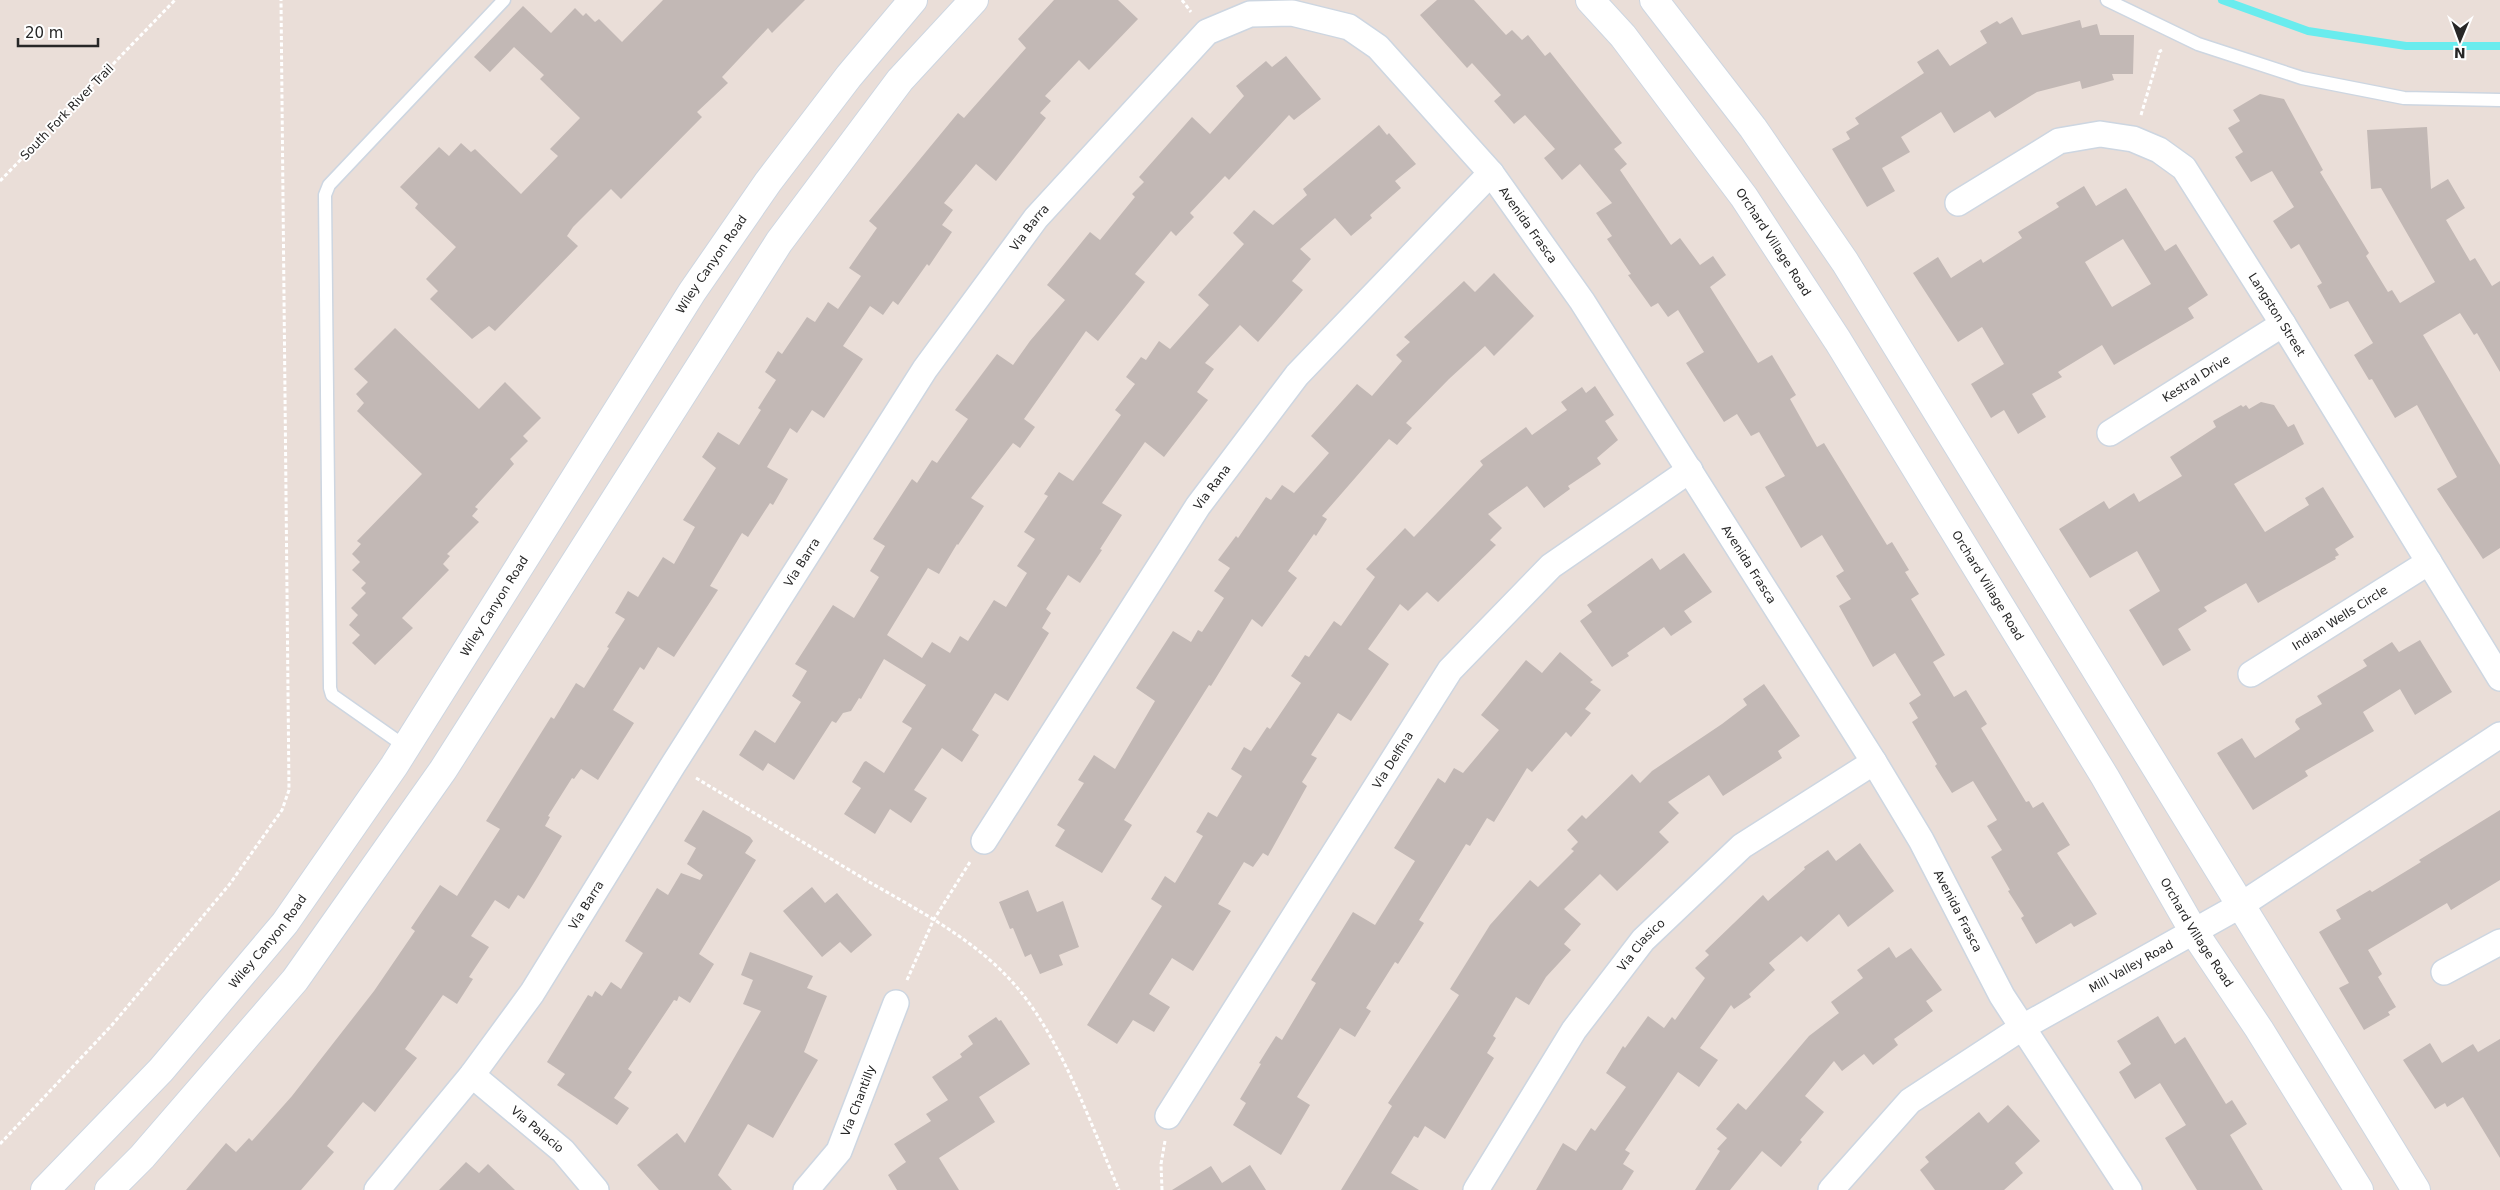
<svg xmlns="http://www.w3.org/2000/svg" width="2500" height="1190" font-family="'DejaVu Sans',sans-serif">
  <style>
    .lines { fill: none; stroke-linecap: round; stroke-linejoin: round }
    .stream { stroke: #69ecee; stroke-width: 8 }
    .building { fill: #c2b8b5; fill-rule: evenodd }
    .lane-casing { stroke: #cdd6e1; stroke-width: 15 }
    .street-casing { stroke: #cdd6e1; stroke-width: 28 }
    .secondary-casing { stroke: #cdd6e1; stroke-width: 30 }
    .path { stroke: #fff; stroke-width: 3; stroke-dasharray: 4 2.5; stroke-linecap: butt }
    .lane { stroke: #fff; stroke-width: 12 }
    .street { stroke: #fff; stroke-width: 25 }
    .secondary { stroke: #fff; stroke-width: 28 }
    .labels { text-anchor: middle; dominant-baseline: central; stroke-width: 4; stroke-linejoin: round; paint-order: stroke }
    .street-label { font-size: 12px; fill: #272727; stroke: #fff }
  </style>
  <rect width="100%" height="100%" fill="#eaded8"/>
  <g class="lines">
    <path class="stream" d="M2222 0 2308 31 2406 46H2500"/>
  </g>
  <g class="building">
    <path d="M663 0H805L772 33 768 28 722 77 728 83 697 112 702 117 621 199 611 189 573 227 567 236 578 246 495 331 489 326 472 339 430 299 438 291 426 279 456 247 415 208 418 204 400 187 439 147 449 156 461 143 471 152 475 149 521 194 558 156 550 149 580 118 540 79 544 75 514 47 490 72 474 57 523 6 551 33 575 8 583 16 586 13 595 22 599 19 622 42Z"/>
    <path d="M1054 0H1118L1138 19 1089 70 1079 60 1045 96 1051 101 1040 113 1046 118 996 181 976 164 944 203 953 210 942 225 952 232 929 266 927 264 898 305 893 301 883 315 870 306 843 346 863 359 824 418 812 410 797 433 790 428 767 467 788 479 773 505 770 503 748 537 742 533 710 586 718 590 674 657 658 647 644 670 640 667 613 710 634 723 598 780 581 769 574 779 572 778 548 816 550 817 545 826 562 836 537 878 524 899 518 895 509 909 495 900 471 936 489 947 469 977 473 979 457 1004 443 995 405 1049 417 1058 375 1112 363 1102 327 1146 334 1152 301 1190H186L226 1143 236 1152 249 1138 252 1141 292 1096 374 991 415 931 411 928 440 885 457 896 500 829 486 821 551 717 554 719 576 683 584 688 609 648 607 647 625 619 615 613 628 591 638 597 663 557 674 564 695 527 683 520 716 468 702 457 718 432 739 445 761 410 758 408 776 380 765 372 778 351 782 354 807 317 815 322 828 302 838 309 861 276 849 268 877 228 869 221 958 113 964 118 1026 48 1018 39Z"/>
    <path d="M1437 0H1474L1506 35 1512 30 1522 40 1528 35 1545 56 1550 52 1622 143 1614 149 1627 164 1620 170 1671 245 1680 238 1700 265 1713 256 1726 275 1710 287 1758 363 1772 355 1796 395 1790 399 1817 447 1824 443 1887 545 1892 542 1909 570 1905 572 1919 594 1911 599 1945 655 1933 662 1954 697 1966 690 1987 724 1981 728 2026 802 2029 801 2033 808 2043 802 2070 845 2057 853 2097 914 2074 927 2071 923 2036 944 2021 918 2024 916 2008 891 2010 890 1991 857 2002 850 1987 826 1997 820 1973 781 1952 793 1935 766 1937 764 1912 722 1918 718 1909 703 1921 695 1895 653 1873 667 1839 606 1851 599 1836 576 1844 571 1822 535 1801 548 1765 487 1785 476 1759 432 1751 436 1737 414 1724 422 1686 363 1704 352 1678 310 1668 317 1658 303 1651 307 1628 275 1631 274 1607 239 1612 236 1596 213 1612 203 1580 164 1562 180 1544 158 1555 149 1525 115 1514 124 1494 101 1501 95 1472 63 1467 68 1420 15Z"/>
    <path d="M2012 17 2022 35 2080 20 2082 28 2097 24 2100 35H2134L2133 74H2112L2114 80 2082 89 2080 81 2037 92 1995 118 1990 111 1954 133 1941 112 1901 137 1910 152 1882 168 1895 191 1867 207 1832 149 1850 139 1846 132 1859 124 1855 118 1924 73 1917 62 1938 49 1950 66 1987 43 1980 31 1997 21 2000 24Z"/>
    <path d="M1286 56 1321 99 1294 120 1289 115 1229 180 1225 176 1190 213 1194 217 1176 236 1171 231 1135 274 1145 282 1098 341 1086 331 1024 419 1035 427 1020 448 1013 443 971 498 984 506 958 545 957 544 939 574 928 568 887 635 922 658 932 642 950 653 960 636 968 641 994 600 1006 607 1027 573 1017 566 1035 539 1024 532 1048 496 1044 494 1059 472 1073 481 1121 415 1115 410 1135 384 1126 377 1141 357 1146 360 1159 341 1170 349 1209 305 1198 295 1244 244 1233 233 1254 210 1273 225 1307 195 1303 189 1379 125 1387 135 1389 133 1416 164 1395 181 1401 188 1370 215 1372 218 1351 236 1335 218 1300 249 1311 259 1292 281 1303 290 1258 342 1240 325 1205 363 1214 369 1197 392 1208 400 1164 457 1145 442 1102 503 1122 515 1100 549 1102 550 1080 583 1068 575 1046 609 1051 613 1042 628 1049 633 1008 701 995 693 972 730 979 735 962 762 942 748 914 790 927 798 911 823 890 809 875 834 844 814 861 788 852 782 864 762 866 761 884 773 912 728 902 722 926 685 884 659 861 699 859 698 851 711 843 713 836 723 832 721 794 780 768 763 763 771 739 755 755 730 775 743 801 702 792 696 807 671 795 664 833 605 854 618 879 577 870 571 885 546 873 539 912 479 917 483 932 460 937 463 968 419 955 410 997 354 1013 365 1030 341 1065 300 1047 285 1090 232 1100 240 1135 197 1132 194 1144 182 1139 177 1192 117 1210 134 1244 96 1236 86 1266 61 1272 67Z"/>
    <path d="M2260 94 2284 99 2323 170 2320 172 2369 253 2366 256 2388 292 2392 290 2400 303 2435 282 2381 188 2371 189 2367 130 2427 127 2431 189 2448 179 2465 208 2446 220 2470 261 2475 258 2492 286 2500 281V372L2477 333 2474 335 2460 313 2423 335 2500 465V548L2483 559 2437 489 2457 477 2417 405 2395 418 2372 379 2369 380 2354 355 2373 343 2348 301 2330 309 2317 286 2322 283 2299 244 2291 249 2273 221 2294 207 2272 171 2251 182 2235 157 2243 152 2228 128 2240 121 2233 110Z"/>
    <path d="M2084 186 2096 206 2126 188 2165 251 2176 244 2208 295 2188 308 2194 318 2114 365 2102 345 2058 372 2062 377 2032 394 2046 417 2018 434 2004 410 1991 418 1971 384 2004 364 1982 327 1958 342 1913 273 1938 257 1951 278 1981 259 1983 263 2022 238 2018 232 2059 207 2056 203ZM2123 239 2151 284 2112 307 2085 262Z"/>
    <path d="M1494 273 1534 316 1494 356 1485 346 1449 379 1406 423 1412 428 1397 445 1389 439 1322 516 1327 519 1316 536 1314 534 1288 571 1297 578 1262 627 1252 619 1211 686 1209 685 1124 820 1132 825 1102 873 1055 846 1065 830 1057 825 1084 783 1078 780 1094 755 1115 769 1155 701 1136 688 1173 631 1191 642 1198 630 1202 632 1224 598 1214 591 1230 568 1218 560 1236 536 1238 538 1266 497 1271 500 1282 485 1294 493 1329 453 1311 436 1357 384 1372 396 1402 361 1396 355 1410 342 1404 337 1464 281 1475 292Z"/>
    <path d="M395 328 479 409 505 382 541 418 523 436 528 441 510 459 514 464 475 507 478 509 472 516 479 522 447 554 450 556 443 564 449 570 402 618 413 628 375 665 352 643 360 635 349 625 358 615 351 608 366 593 361 588 366 583 352 570 360 562 352 554 361 544 357 541 422 474 357 411 364 403 356 394 368 382 354 369Z"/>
    <path d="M1595 386 1614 415 1605 421 1618 440 1597 458 1601 464 1568 486 1570 489 1544 508 1527 486 1488 514 1502 528 1490 540 1496 545 1438 602 1427 592 1408 611 1400 604 1368 649 1389 664 1351 721 1338 713 1311 755 1317 758 1302 782 1307 786 1268 856 1263 853 1253 867 1244 862 1218 904 1231 911 1193 971 1172 958 1149 994 1170 1007 1154 1032 1133 1020 1117 1044 1087 1025 1162 906 1151 899 1165 876 1175 883 1203 836 1196 832 1208 812 1217 817 1242 776 1231 769 1244 747 1251 751 1267 727 1270 729 1301 683 1291 676 1305 655 1309 657 1334 621 1341 626 1375 577 1366 569 1405 528 1414 537 1483 465 1480 461 1526 427 1532 435 1567 410 1561 402 1582 387 1586 393Z"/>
    <path d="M2261 402 2274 405 2288 427 2294 424 2304 444 2234 484 2265 532 2309 505 2305 498 2323 487 2354 537 2335 549 2339 555 2335 557 2336 559 2258 603 2246 583 2204 607 2207 611 2178 629 2191 650 2163 666 2129 610 2160 591 2137 551 2090 578 2059 529 2104 501 2109 509 2134 493 2139 502 2182 476 2170 457 2216 427 2213 421 2241 405 2243 407 2246 405 2249 409Z"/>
    <path d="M1684 553 1712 592 1684 611 1692 622 1671 636 1664 627 1627 653 1629 656 1612 667 1580 621 1592 612 1587 605 1652 558 1660 570Z"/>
    <path d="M2420 640 2452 692 2415 715 2400 689 2363 712 2374 731 2305 771 2308 776 2253 810 2217 753 2242 738 2255 758 2300 729 2295 722 2296 719 2322 704 2317 696 2367 666 2363 660 2392 642 2399 652Z"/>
    <path d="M1560 652 1593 680 1590 682 1601 690 1585 709 1591 713 1571 737 1566 732 1532 772 1527 768 1494 822 1487 818 1470 846 1466 844 1419 920 1424 923 1398 964 1395 962 1366 1008 1371 1011 1355 1037 1340 1028 1297 1097 1310 1105 1281 1155 1233 1125 1246 1103 1240 1099 1261 1064 1259 1063 1276 1036 1282 1040 1316 983 1311 980 1353 912 1375 925 1415 861 1394 848 1438 778 1445 783 1454 768 1463 773 1499 730 1481 715 1526 660 1542 673Z"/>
    <path d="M1764 684 1800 736 1778 751 1782 758 1723 796 1709 775 1668 802 1679 813 1659 832 1669 842 1617 891 1600 874 1564 909 1581 924 1564 944 1571 950 1546 977 1529 1005 1516 997 1493 1036 1496 1038 1487 1053 1494 1058 1445 1139 1425 1126 1418 1138 1414 1136 1391 1173 1419 1190H1341L1392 1106 1388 1103 1459 995 1450 989 1490 925 1530 880 1538 887 1574 851 1571 849 1578 842 1567 830 1582 815 1586 819 1632 774 1640 783 1652 771 1722 724 1747 705 1743 699Z"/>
    <path d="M703 810 750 837 753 841 745 853 756 860 699 954 714 964 690 1003 679 996 677 1001 674 1000 628 1069 632 1072 614 1098 629 1108 617 1125 557 1085 565 1074 547 1062 588 995 592 997 595 991 602 996 611 982 621 989 643 953 625 941 657 888 668 895 681 873 700 880 703 875 687 864 696 848 684 841Z"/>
    <path d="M2500 810V880L2451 910 2447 903 2368 950 2382 974 2378 977 2396 1007 2388 1012 2390 1015 2364 1030 2339 988 2349 983 2319 932 2341 919 2336 910 2370 890 2372 892 2421 862 2419 860Z"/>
    <path d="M1860 843 1894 891 1848 927 1839 914 1807 942 1801 936 1769 963 1775 970 1749 994 1751 997 1734 1009 1731 1005 1700 1048 1718 1060 1699 1087 1678 1072 1625 1150 1630 1153 1623 1164 1634 1171 1622 1190H1536L1563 1143 1576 1151 1591 1128 1595 1131 1626 1087 1606 1073 1623 1046 1625 1048 1648 1016 1664 1028 1672 1017 1675 1020 1705 978 1695 968 1709 955 1705 951 1763 895 1768 901 1805 869 1804 867 1828 850 1836 861Z"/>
    <path d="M812 887 825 903 837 893 872 935 851 953 840 942 822 957 783 911Z"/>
    <path d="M1028 890 1037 912 1063 901 1079 947 1059 955 1063 965 1040 974 1031 954 1025 957 1013 928 1010 929 999 902Z"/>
    <path d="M1889 947 1896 958 1911 948 1942 990 1926 1001 1933 1011 1894 1039 1898 1045 1873 1065 1864 1054 1842 1071 1834 1061 1805 1096 1824 1112 1800 1140 1802 1142 1781 1167 1762 1151 1730 1190H1695L1720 1151 1717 1149 1727 1138 1716 1129 1738 1103 1746 1110 1809 1036 1839 1013 1831 1002 1863 978 1857 970Z"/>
    <path d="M750 952 813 976 807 988 827 996 804 1052 818 1060 773 1138 748 1124 718 1175 732 1190H659L637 1165 677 1133 685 1143 761 1011 743 1004 753 980 741 975Z"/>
    <path d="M2158 1016 2175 1044 2185 1037 2226 1104 2232 1100 2247 1124 2230 1135 2263 1190H2197L2165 1138 2186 1125 2160 1083 2135 1099 2119 1072 2131 1064 2117 1041Z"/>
    <path d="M996 1017 999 1021 1001 1020 1030 1064 979 1097 995 1122 939 1158 959 1190H897L888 1175 906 1162 894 1144 931 1121 926 1114 948 1100 932 1077 962 1057 960 1054 973 1044 968 1036Z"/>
    <path d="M2500 1039V1158L2463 1097 2447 1107 2445 1103 2435 1109 2403 1060 2430 1043 2442 1063 2473 1044 2478 1052Z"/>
    <path d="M2008 1105 2040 1141 2015 1163 2023 1173 2004 1190H1935L1920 1170 1929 1162 1925 1157 1979 1112 1988 1123Z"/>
    <path d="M466 1162 479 1173 488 1164 515 1190H439Z"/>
    <path d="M1250 1165 1266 1190H1172L1211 1166 1222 1183Z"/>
  </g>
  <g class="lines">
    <defs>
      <g id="lane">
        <path d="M2107 0 2198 44 2302 78 2404 98 2500 100"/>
        <path d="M406 747 332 695 330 688 325 195 329 185 504 0"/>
      </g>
      <g id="street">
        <path id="s1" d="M1958 203 2059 141 2100 134 2133 139 2159 150 2184 168 2283 324 2500 678"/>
        <path id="s2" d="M2110 433 2283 324"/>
        <path id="s3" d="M2251 674 2429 562"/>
        <path id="s4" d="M984 841 1198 506 1297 375 1491 173"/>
        <path d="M2444 972 2500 942"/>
        <path id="s5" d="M472 1075 563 1151 596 1190"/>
        <path id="s6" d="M1168 1116 1450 670 1551 566 1690 470"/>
        <path id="s7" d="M377 1190 472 1075 532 993 673 765 925 369 1036 218 1207 32 1250 14 1292 13 1349 27 1378 47 1491 173 1582 301 1874 762 1921 840 2002 996 2129 1190"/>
        <path id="s8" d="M806 1190 839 1151 896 1003"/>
        <path id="s9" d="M1476 1190 1574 1030 1643 940 1742 846 1874 762"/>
        <path id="s10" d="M1831 1190 1910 1101 2023 1027 2241 905 2500 735"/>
      </g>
      <g id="secondary">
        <path id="s11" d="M1590 0 1623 36 1744 197 1838 341 2105 777 2194 932 2259 1029 2359 1190"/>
        <path d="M1654 0 1753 128 1845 262 2416 1190"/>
        <path id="s12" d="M45 1190 161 1070 285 923 394 766 692 292 768 182 849 76 913 0"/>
        <path d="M109 1190 142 1157 295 980 443 770 779 242 900 80 974 0"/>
      </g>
    </defs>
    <use href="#lane" class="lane-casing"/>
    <use href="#street" class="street-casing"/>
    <use href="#secondary" class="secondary-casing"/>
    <g class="path">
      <path d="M1182 0 1191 12"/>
      <path d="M2141 115 2160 51 2164 49"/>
      <path d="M0 181 175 0"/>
      <path d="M696 778C754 813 813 848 871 883 923 913 981 943 1020 991 1063 1044 1092 1127 1119 1190"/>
      <path d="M907 980 933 921 970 862"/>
      <path d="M0 1144 112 1025 229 885 282 810 289 790 281 0"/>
      <path d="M1162 1190 1161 1164 1165 1141"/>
    </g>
    <use href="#lane" class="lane"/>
    <use href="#street" class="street"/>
    <use href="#secondary" class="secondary"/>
  </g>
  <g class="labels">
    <g class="street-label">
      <text transform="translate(67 112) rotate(-46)">South Fork River Trail</text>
      <text stroke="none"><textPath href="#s7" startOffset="1844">Avenida Frasca</textPath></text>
      <text stroke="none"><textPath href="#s7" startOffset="1164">Via Barra</textPath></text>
      <text stroke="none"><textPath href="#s11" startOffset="304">Orchard Village Road</textPath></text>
      <text stroke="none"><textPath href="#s12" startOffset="1144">Wiley Canyon Road</textPath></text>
      <text stroke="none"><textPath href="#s1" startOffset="426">Langston Street</textPath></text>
      <text stroke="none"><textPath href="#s2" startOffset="102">Kestral Drive</textPath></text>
      <text stroke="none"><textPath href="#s4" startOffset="421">Via Rana</textPath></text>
      <text stroke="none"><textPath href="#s7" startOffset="759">Via Barra</textPath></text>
      <text stroke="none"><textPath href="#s7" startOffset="2249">Avenida Frasca</textPath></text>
      <text stroke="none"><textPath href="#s11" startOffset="709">Orchard Village Road</textPath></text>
      <text stroke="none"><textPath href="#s12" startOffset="739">Wiley Canyon Road</textPath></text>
      <text stroke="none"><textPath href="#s3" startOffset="105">Indian Wells Circle</textPath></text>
      <text stroke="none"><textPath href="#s6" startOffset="421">Via Delfina</textPath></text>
      <text stroke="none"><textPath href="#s7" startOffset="354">Via Barra</textPath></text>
      <text stroke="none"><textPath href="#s7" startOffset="2654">Avenida Frasca</textPath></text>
      <text stroke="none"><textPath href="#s11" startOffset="1114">Orchard Village Road</textPath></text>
      <text stroke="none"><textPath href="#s12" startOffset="334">Wiley Canyon Road</textPath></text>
      <text stroke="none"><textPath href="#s9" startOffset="296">Via Clasico</textPath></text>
      <text stroke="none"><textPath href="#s10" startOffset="378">Mill Valley Road</textPath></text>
      <text stroke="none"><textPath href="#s8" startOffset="105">Via Chantilly</textPath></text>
      <text stroke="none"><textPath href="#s5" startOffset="85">Via Palacio</textPath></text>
    </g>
  </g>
  <g transform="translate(2460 40) rotate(181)" stroke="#ffffff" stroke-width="4" paint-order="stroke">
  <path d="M0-4L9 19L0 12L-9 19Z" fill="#272727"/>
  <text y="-8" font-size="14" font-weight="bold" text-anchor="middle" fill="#272727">N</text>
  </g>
  <path d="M18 38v8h80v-8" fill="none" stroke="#272727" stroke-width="2.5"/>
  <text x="25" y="38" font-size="15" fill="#272727" stroke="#ffffff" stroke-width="4" paint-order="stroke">20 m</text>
</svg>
